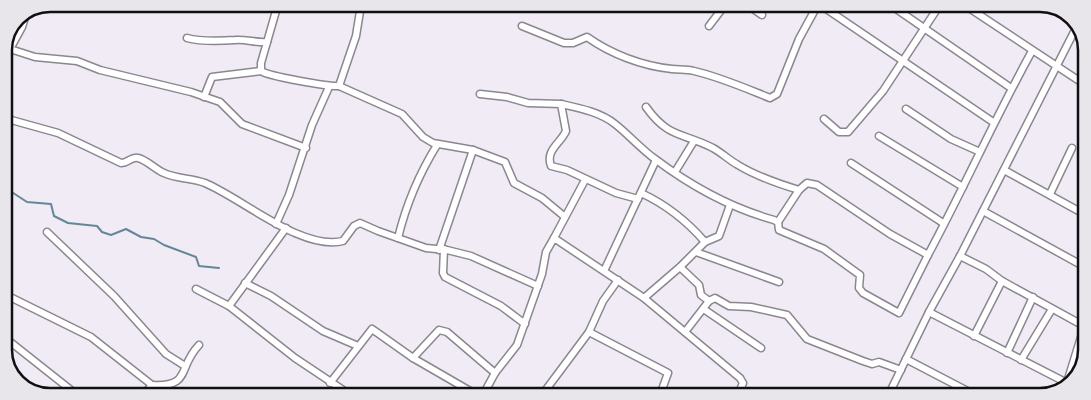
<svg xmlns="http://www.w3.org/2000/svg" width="1091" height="400" font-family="'Varela Round',sans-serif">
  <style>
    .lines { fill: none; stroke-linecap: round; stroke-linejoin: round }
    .stream { stroke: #648798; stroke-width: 2 }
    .street-casing { stroke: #8b868f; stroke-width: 9 }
    .street { stroke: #fff; stroke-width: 6 }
    .rim { fill: none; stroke: #110f12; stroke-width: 2.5 }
  </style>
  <rect width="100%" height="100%" fill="#f0ebf5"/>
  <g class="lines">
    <path class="stream" d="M4 187 27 202 51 204 54 216 68 223 97 226 102 232 111 235 126 229 141 237 154 239 164 245 196 257 199 266 219 268"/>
    <defs>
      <g id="street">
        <path d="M278 4 261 63V71C268 76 329 87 339 86"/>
        <path d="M361 5 356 36 339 86 402 114 423 137 433 143 473 150 439 250"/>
        <path d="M677 5H685"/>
        <path d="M749 6 762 15"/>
        <path d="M822 6 993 122"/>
        <path d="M892 6 1011 88"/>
        <path d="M966 6 1087 86"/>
        <path d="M522 26 564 43H573L587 37C611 54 642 66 672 69 679 70 686 69 694 71 720 77 745 88 770 98L777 94 799 39 817 6"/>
        <path d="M709 26 725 5"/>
        <path d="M187 38C202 42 220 41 235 40 246 39 256 43 267 42"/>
        <path d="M10 49 35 57 77 61 100 70 191 92 220 102 242 124 306 148"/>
        <path d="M4 60 22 27 26 14"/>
        <path d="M480 94 507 97 528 103 561 104 566 131C561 143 545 150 551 166L567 170 616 193 638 199"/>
        <path d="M204 97 212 77 261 71"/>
        <path d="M561 104C579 108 600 112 615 124 629 135 640 148 655 159 691 186 731 208 774 220L778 222 779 230 824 249 860 275 859 288 863 293 899 313 928 255 890 234 817 185 807 183 799 190C779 184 756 176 738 165 729 160 722 153 713 148 682 132 669 139 646 107"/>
        <path d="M906 109 951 139 980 152"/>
        <path d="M4 118 58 133 121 163C128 163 132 156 138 158 147 160 156 170 164 173 177 179 192 178 205 183 243 199 302 251 343 241L354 226 360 223 378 231 426 248 447 250 471 256 538 286"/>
        <path d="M824 119 839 132H848L883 91 939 6"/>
        <path d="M879 136 963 187"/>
        <path d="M473 150 505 162 514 183 542 198 565 217"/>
        <path d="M851 163 943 223"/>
        <path d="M1004 170 1086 215"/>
        <path d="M675 172 694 141"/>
        <path d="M641 193C667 205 686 220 705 242"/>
        <path d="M1050 194 1072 148"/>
        <path d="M983 211 1085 267"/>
        <path d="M1079 211 1086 197"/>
        <path d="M778 222 799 190"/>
        <path d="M276 224 289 195 312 125 329 87"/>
        <path d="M47 232 114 296 166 354 185 366"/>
        <path d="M398 238C406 205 419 174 437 145"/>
        <path d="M554 238 585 180"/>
        <path d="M444 249 443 273 445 277 501 306 525 324"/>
        <path d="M696 252 779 282"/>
        <path d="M928 255C964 188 995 118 1032 51"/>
        <path d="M960 256 986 269 1002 281 1084 326"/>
        <path d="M680 267 699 285 701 295 709 301"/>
        <path d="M604 271 656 160"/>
        <path d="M245 283 271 296 323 331 358 346"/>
        <path d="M196 289 229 306 295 358 349 394"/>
        <path d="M6 295 91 337 152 385"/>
        <path d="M644 298 680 267 705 242 719 236 730 205"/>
        <path d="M229 306 286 228"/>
        <path d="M705 310 761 348"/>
        <path d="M929 312 1067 383"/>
        <path d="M589 332 668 373 660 395"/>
        <path d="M685 332 709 301 715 298 729 306 751 307 787 315 807 339 863 361 872 364 879 362 901 370"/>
        <path d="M974 336 1002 281"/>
        <path d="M4 337 76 394"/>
        <path d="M1007 353 1033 297"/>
        <path d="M413 358 439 330 447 332 495 373"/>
        <path d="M906 359 977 396"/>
        <path d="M1021 360 1052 309"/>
        <path d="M330 383 372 329 413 358 477 395"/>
        <path d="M166 386 172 394"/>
        <path d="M1065 389 1085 324"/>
        <path d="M144 394 152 385C192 387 177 368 199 345"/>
        <path d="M483 395 495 373 517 345 542 274 546 252 554 238 644 298 740 378 743 383 738 395"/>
        <path d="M542 395 589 332 603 301 618 280"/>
        <path d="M888 396 929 312 960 256 1078 24"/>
      </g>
    </defs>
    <use href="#street" class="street-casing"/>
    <use href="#street" class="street"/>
  </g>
  <path d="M0 0H1091V400H0ZM50 12H1040A38 38 0 0 1 1078 50V350A38 38 0 0 1 1040 388H50A38 38 0 0 1 12 350V50A38 38 0 0 1 50 12Z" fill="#e9e6eb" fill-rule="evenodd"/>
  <path class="rim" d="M50 12H1040A38 38 0 0 1 1078 50V350A38 38 0 0 1 1040 388H50A38 38 0 0 1 12 350V50A38 38 0 0 1 50 12Z"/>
</svg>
